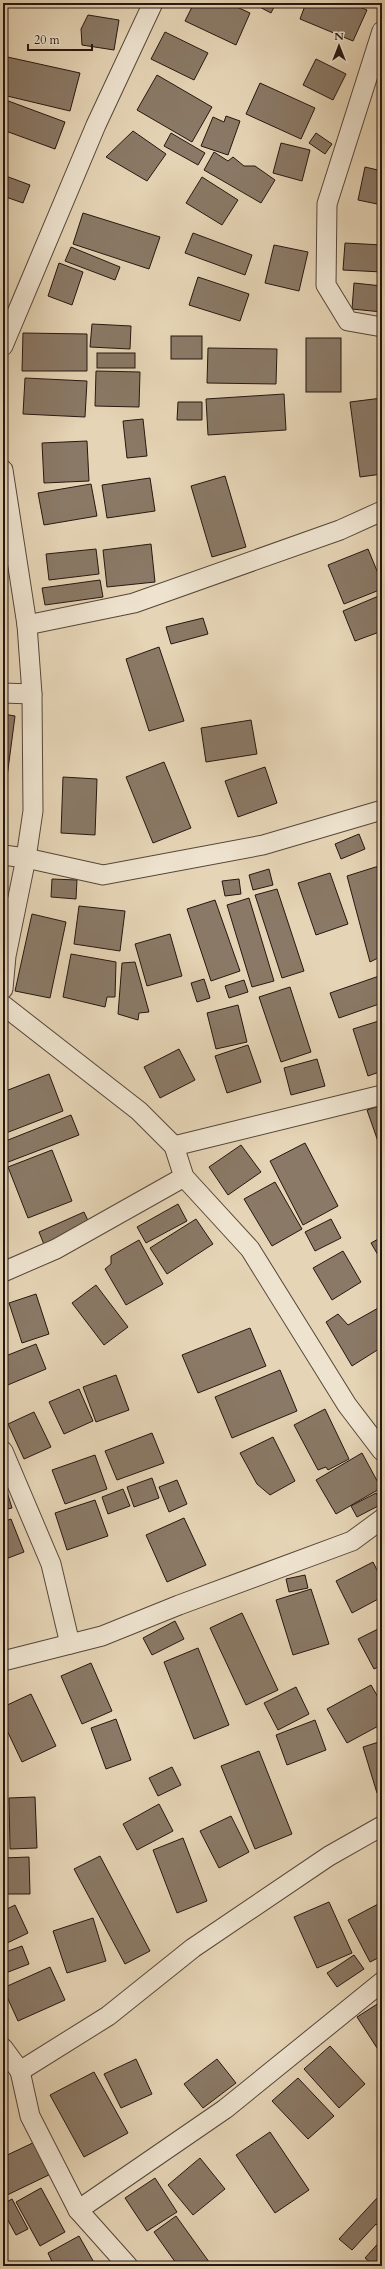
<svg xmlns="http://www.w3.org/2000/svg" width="385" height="2269" font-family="Cardo,serif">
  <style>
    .building { fill: #8a7966; stroke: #271710 }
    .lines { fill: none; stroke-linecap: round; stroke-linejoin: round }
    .minor-casing { stroke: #564639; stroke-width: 21 }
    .minor { stroke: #eee3cf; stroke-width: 19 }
  </style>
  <rect width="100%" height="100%" fill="#e5d4b5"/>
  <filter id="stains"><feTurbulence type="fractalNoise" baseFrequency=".005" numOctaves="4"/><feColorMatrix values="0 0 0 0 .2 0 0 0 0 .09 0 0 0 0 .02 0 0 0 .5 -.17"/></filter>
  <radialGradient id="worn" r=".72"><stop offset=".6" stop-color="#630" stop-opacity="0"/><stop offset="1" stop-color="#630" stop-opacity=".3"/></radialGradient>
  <g class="building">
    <path d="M194 3H228L250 13 236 45 185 21Z"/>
    <path d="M252 3H276L271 13Z"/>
    <path d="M306 3H350L367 10 353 41 300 19Z"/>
    <path d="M88 15 119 20 114 50 82 45 81 29Z"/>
    <path d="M165 32 208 53 194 80 151 59Z"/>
    <path d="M3 56 80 73 70 111 3 95Z"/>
    <path d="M316 59 346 74 333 100 303 85Z"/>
    <path d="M157 75 212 107 192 142 137 110Z"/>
    <path d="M260 83 315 108 301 139 246 114Z"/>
    <path d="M3 99 65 122 55 149 3 130Z"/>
    <path d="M226 116 240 121 228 155 201 146 213 117 224 122Z"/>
    <path d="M133 131 166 154 147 181 106 157Z"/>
    <path d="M171 133 205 153 198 165 164 146Z"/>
    <path d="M316 133 332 144 325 154 309 143Z"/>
    <path d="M281 143 310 150 302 181 273 173Z"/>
    <path d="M214 152 228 161 233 157 244 166H255L275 180 261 203 204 170Z"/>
    <path d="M365 167 382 171V205L358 200Z"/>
    <path d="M3 175 30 185 23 203 3 196Z"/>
    <path d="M202 177 238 200 222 225 186 203Z"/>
    <path d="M83 213 160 237 149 269 73 244Z"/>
    <path d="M193 233 252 255 245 275 185 253Z"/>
    <path d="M345 243 382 245V272L343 270Z"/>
    <path d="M274 245 308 252 299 291 265 283Z"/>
    <path d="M71 247 120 267 115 280 65 261Z"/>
    <path d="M59 263 83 272 72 305 48 296Z"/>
    <path d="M198 277 249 294 240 321 189 305Z"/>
    <path d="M354 283 382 286V312L352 309Z"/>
    <path d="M92 324 131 326 130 349 90 347Z"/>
    <path d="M23 333 87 334V371H22Z"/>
    <rect x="171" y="336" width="31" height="23"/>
    <rect x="306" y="338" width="35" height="54"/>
    <path d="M208 348 277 349 276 384 207 383Z"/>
    <rect x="97" y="353" width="38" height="15"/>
    <path d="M96 371 140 372 139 407 95 406Z"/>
    <path d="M25 378 87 381 85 417 23 414Z"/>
    <path d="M284 394 286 430 208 435 206 399Z"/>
    <path d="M382 398V474L360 477 350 402Z"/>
    <path d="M178 402H202V420H177Z"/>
    <path d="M143 419 147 456 127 458 123 421Z"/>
    <path d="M87 441 89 481 44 483 42 443Z"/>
    <path d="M225 476 246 547 212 557 191 486Z"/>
    <path d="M150 478 155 511 107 518 102 485Z"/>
    <path d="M91 484 97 516 44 525 38 493Z"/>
    <path d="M151 544 155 582 107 587 103 550Z"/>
    <path d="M96 549 99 574 49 580 46 554Z"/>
    <path d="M368 549 382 583V589L344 604 328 565Z"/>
    <path d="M100 580 103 597 45 605 42 588Z"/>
    <path d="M381 595 382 631 355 641 343 611Z"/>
    <path d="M203 618 208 634 171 644 166 627Z"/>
    <path d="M159 647 184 721 149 731 126 659Z"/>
    <path d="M3 714 15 716 3 808Z"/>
    <path d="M251 720 257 754 206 762 201 728Z"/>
    <path d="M164 762 191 828 153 843 126 777Z"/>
    <path d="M265 767 277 803 238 817 225 781Z"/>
    <path d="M63 777 97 779 95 835 61 833Z"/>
    <path d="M359 834 365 849 341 859 335 844Z"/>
    <path d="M382 865V956L370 962 347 876Z"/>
    <path d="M269 869 273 885 253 890 249 875Z"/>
    <path d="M330 873 348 924 316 935 298 883Z"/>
    <path d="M52 879 77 880 76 899 51 897Z"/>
    <path d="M239 879 241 894 225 896 222 881Z"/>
    <path d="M277 889 304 971 282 978 255 895Z"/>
    <path d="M249 898 274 981 252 987 227 905Z"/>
    <path d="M215 900 240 971 211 981 187 909Z"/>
    <path d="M79 906 125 911 120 951 74 944Z"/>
    <path d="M32 914 66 922 50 998 15 991Z"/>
    <path d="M170 934 182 976 147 986 135 944Z"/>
    <path d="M71 954 116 962 115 997H107L105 1007 63 997Z"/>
    <path d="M135 962 149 1012 139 1013 138 1020 118 1014 122 963Z"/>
    <path d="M382 975V1003L339 1018 330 993Z"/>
    <path d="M204 979 210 998 197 1002 191 983Z"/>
    <path d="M244 980 248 992 229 998 225 986Z"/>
    <path d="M290 987 311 1052 281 1062 259 997Z"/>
    <path d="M238 1005 247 1042 216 1049 207 1013Z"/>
    <path d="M382 1020V1071L368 1076 353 1029Z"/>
    <path d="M248 1045 261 1082 227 1093 215 1056Z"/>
    <path d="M179 1049 195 1080 160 1098 144 1067Z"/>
    <path d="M317 1059 325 1086 291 1095 284 1068Z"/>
    <path d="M49 1074 63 1111 6 1133 3 1126V1092Z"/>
    <path d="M382 1105V1150H381L367 1110Z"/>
    <path d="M71 1115 79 1135 3 1164V1142Z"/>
    <path d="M305 1143 338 1206 303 1225 270 1161Z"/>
    <path d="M241 1145 261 1172 228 1195 209 1167Z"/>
    <path d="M52 1150 72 1201 28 1218 8 1167Z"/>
    <path d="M275 1182 302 1229 272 1246 244 1199Z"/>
    <path d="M178 1204 187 1221 146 1243 137 1227Z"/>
    <path d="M84 1212 91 1227 45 1247 39 1232Z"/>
    <path d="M196 1219 213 1244 167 1274 150 1248Z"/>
    <path d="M331 1219 341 1238 315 1251 305 1232Z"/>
    <path d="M382 1237V1262L371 1243Z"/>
    <path d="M139 1240 163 1284 126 1305 105 1269 111 1264V1256Z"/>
    <path d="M343 1251 361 1282 332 1300 313 1268Z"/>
    <path d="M96 1285 128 1327 104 1345 72 1303Z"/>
    <path d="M36 1294 49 1334 22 1343 9 1303Z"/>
    <path d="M380 1307 382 1347 352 1366 326 1322 338 1314 348 1325Z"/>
    <path d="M250 1328 266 1366 198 1393 182 1355Z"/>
    <path d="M36 1344 46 1369 3 1387V1357Z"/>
    <path d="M280 1370 297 1411 232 1438 215 1397Z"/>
    <path d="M116 1375 129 1410 96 1422 83 1387Z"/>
    <path d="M79 1389 93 1421 64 1434 49 1402Z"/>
    <path d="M325 1409 349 1459 328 1470 326 1467 318 1470 294 1425Z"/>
    <path d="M34 1412 51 1447 24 1459 8 1424Z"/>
    <path d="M152 1433 164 1463 117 1480 105 1451Z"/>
    <path d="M273 1437 295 1481 270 1495 257 1484 240 1453Z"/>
    <path d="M362 1453 381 1488 336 1514 316 1480Z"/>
    <path d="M95 1455 107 1489 65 1504 52 1470Z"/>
    <path d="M152 1478 159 1498 134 1507 127 1487Z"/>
    <path d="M3 1479 12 1508 3 1510Z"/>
    <path d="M177 1480 187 1504 169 1512 159 1487Z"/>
    <path d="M123 1489 130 1506 108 1514 102 1497Z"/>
    <path d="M376 1493 382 1504 357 1517 351 1506Z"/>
    <path d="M95 1500 108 1536 67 1550 55 1513Z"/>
    <path d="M184 1518 206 1565 167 1582 146 1535Z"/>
    <path d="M11 1519 24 1552 3 1560V1522Z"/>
    <path d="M373 1562 382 1580V1597L352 1613 336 1581Z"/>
    <path d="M305 1575 308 1588 289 1592 286 1579Z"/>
    <path d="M311 1589 329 1644 293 1655 276 1600Z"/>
    <path d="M242 1613 278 1690 246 1705 210 1628Z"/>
    <path d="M175 1621 184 1639 152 1655 143 1638Z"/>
    <path d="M382 1627V1665L374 1669 358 1639Z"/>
    <path d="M198 1648 229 1725 194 1739 164 1662Z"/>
    <path d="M91 1663 112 1711 82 1724 61 1676Z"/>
    <path d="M371 1685 382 1704V1724L347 1743 327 1709Z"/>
    <path d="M296 1687 309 1714 278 1730 264 1703Z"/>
    <path d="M31 1694 56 1746 22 1762 3 1722V1707Z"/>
    <path d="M116 1719 131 1760 106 1769 91 1728Z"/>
    <path d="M315 1720 326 1750 287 1765 276 1735Z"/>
    <path d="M382 1741V1791L377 1793 363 1747Z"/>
    <path d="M259 1751 292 1834 255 1849 221 1766Z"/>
    <path d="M172 1767 181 1785 158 1796 149 1778Z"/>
    <path d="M35 1797 37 1848 10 1849 9 1798Z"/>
    <path d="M159 1804 173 1831 137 1850 123 1824Z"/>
    <path d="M231 1816 249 1852 219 1868 200 1831Z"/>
    <path d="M183 1838 207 1901 177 1913 153 1850Z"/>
    <path d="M100 1856 150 1951 125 1964 74 1869Z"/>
    <path d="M29 1857 30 1894H3V1858Z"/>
    <path d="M329 1902 352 1953 317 1968 294 1917Z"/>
    <path d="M382 1902V1956L370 1962 348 1920Z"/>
    <path d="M15 1905 28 1933 3 1945V1911Z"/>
    <path d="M93 1918 106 1961 67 1973 53 1931Z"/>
    <path d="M22 1946 29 1964 3 1974V1953Z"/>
    <path d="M354 1955 364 1969 337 1987 327 1973Z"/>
    <path d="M50 1967 65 2000 18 2021 3 1988Z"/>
    <path d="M382 2001V2049L379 2051 357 2017Z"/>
    <path d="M330 2046 365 2084 339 2108 304 2069Z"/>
    <path d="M136 2059 152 2094 121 2108 104 2074Z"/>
    <path d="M217 2059 236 2083 203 2108 184 2084Z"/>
    <path d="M94 2072 128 2133 84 2157 50 2095Z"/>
    <path d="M298 2078 334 2116 308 2139 272 2101Z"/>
    <path d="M270 2132 309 2190 275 2213 236 2155Z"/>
    <path d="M39 2140 55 2172 3 2197V2157Z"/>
    <path d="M200 2158 225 2189 193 2215 168 2185Z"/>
    <path d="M155 2178 177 2212 147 2231 125 2198Z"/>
    <path d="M41 2188 65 2232 40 2246 16 2202Z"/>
    <path d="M378 2197 382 2201V2229L376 2224 352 2250 339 2239Z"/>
    <path d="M12 2199 28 2229 16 2235 3 2211V2204Z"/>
    <path d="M176 2216 212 2266H178L154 2232Z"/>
    <path d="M79 2236 96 2266H54L48 2253Z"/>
    <path d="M382 2239V2261L375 2266 365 2258Z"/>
  </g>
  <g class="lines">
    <defs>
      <g id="minor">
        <path d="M382 31 327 204 326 285 348 321 382 327"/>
        <path d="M3 346 96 125 153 3"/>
        <path d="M3 470 27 625 32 694 33 811 26 858 6 956 3 989"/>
        <path d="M27 625 134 603 340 530 382 511"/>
        <path d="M3 693 32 694"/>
        <path d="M3 855 26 858 103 875 263 845 382 810"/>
        <path d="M3 1005 139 1111 174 1146 184 1177 250 1249 347 1405 382 1451"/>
        <path d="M174 1146 382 1095"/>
        <path d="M3 1272 56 1249 184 1177"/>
        <path d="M3 1451 51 1564 70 1644"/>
        <path d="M3 1661 102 1636 179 1605 352 1541 382 1519"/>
        <path d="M3 2048 20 2071 30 2116 78 2210 128 2266"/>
        <path d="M20 2071 108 2016 193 1948 329 1856 382 1826"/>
        <path d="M78 2210 225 2109 382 1982"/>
      </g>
    </defs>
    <use href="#minor" class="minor-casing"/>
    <use href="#minor" class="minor"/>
  </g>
  <rect width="385" height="2269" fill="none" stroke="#e5d4b5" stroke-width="16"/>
  <rect x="4" y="4" width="377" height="2261" fill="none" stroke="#271710" stroke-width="2"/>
  <rect x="8" y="8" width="369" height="2253" fill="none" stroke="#271710"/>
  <g transform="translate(339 46)" stroke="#eee3cf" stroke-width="3" paint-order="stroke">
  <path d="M0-3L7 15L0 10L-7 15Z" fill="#271710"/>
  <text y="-6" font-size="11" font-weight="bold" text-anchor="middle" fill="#271710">N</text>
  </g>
  <path d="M28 44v6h64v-6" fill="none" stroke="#271710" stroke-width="2"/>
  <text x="34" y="44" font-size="12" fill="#271710" stroke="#eee3cf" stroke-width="3" paint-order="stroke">20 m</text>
  <rect width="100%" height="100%" filter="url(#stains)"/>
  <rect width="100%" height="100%" fill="url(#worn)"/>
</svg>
